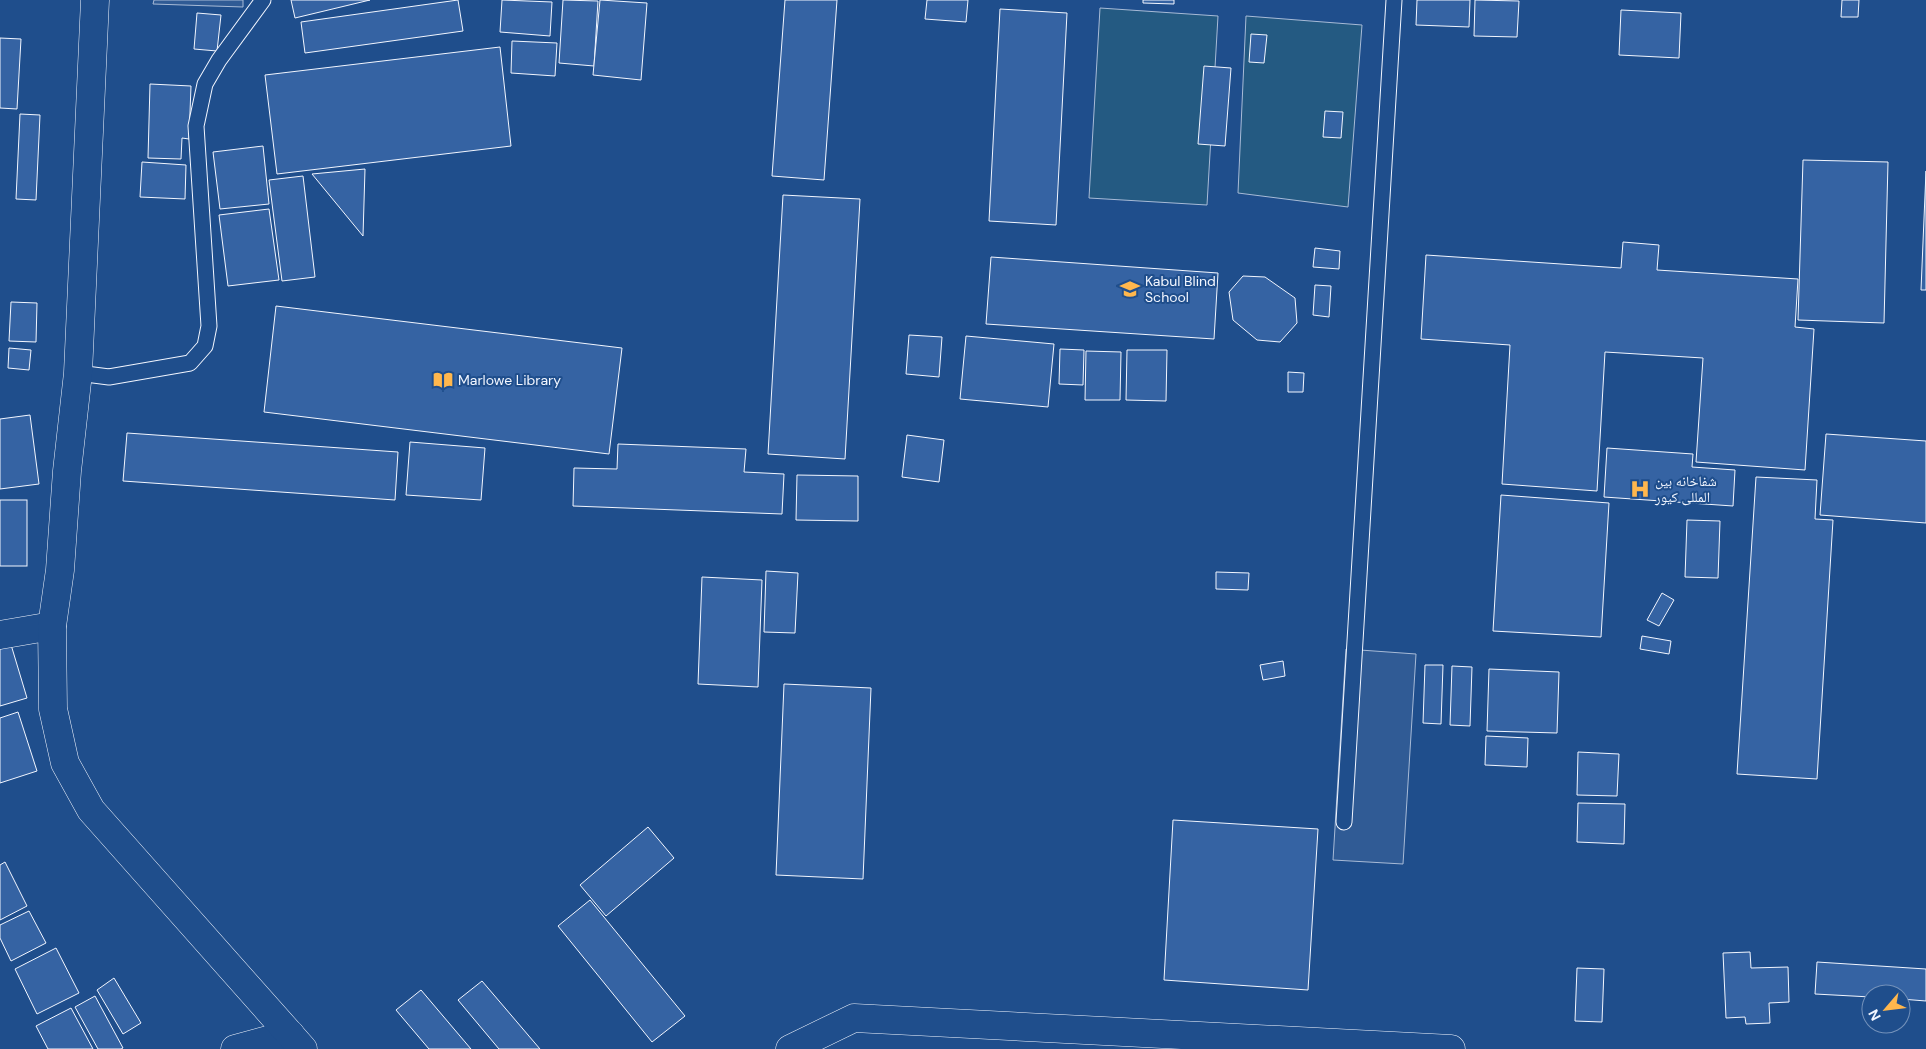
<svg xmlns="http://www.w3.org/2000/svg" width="1926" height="1049" font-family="'DM Sans','Noto Naskh Arabic',sans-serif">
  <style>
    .green { fill: #245a82; stroke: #a8bbd7 }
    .parking { fill: #305b95; stroke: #a8bbd7 }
    .building { fill: #3563a3; stroke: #f2f6ff }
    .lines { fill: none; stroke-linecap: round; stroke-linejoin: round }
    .service-casing { stroke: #f2f6ff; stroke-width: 17 }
    .minor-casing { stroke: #f2f6ff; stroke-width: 29 }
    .tertiary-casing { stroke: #f2f6ff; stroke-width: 29 }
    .service { stroke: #1f4e8c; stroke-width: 15 }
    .minor { stroke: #1f4e8c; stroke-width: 28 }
    .tertiary { stroke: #1f4e8c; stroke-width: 28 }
    .labels { text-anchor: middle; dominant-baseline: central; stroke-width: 4; stroke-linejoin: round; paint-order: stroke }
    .poi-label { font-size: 14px; fill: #f2f6ff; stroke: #1f4e8c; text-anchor: start }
  </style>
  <rect width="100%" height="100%" fill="#1f4e8c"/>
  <g class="green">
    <path d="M1100 8 1218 16 1207 205 1089 198Z"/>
    <path d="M1246 16 1362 25 1348 207 1238 193Z"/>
  </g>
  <g class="parking">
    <path d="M154 0H243V7L153 4Z"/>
    <path d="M1346 649 1416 654 1403 864 1333 860Z"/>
  </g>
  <g class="building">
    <path d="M291 0H370L295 18Z"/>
    <path d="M458 0 463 31 305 53 301 22Z"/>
    <path d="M502 0 552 2 550 36 500 32Z"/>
    <path d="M563 0 598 1 594 66 559 63Z"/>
    <path d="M600 0 647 3 641 80 593 75Z"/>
    <path d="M785 0H837L824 180 772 176Z"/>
    <path d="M927 0H968L966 22 925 19Z"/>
    <path d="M1143 0H1174V4L1143 3Z"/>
    <path d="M1417 0H1470L1469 27 1416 25Z"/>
    <path d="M1475 0 1519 1 1517 37 1474 36Z"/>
    <path d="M1842 0H1859L1858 17H1841Z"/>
    <path d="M1000 9 1067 13 1056 225 989 221Z"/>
    <path d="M1621 10 1681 13 1679 58 1619 55Z"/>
    <path d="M197 13 221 15 217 51 194 49Z"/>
    <path d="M1251 34 1267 35 1264 63 1249 62Z"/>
    <path d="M0 38 21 39 17 109 0 108Z"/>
    <path d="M512 41 557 43 555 76 511 73Z"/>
    <path d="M500 47 511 146 277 174 265 75Z"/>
    <path d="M1204 66 1231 68 1225 146 1198 144Z"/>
    <path d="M150 84 191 86 189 139 182 138 181 159 148 158Z"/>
    <path d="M1325 111 1343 112 1341 138 1323 137Z"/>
    <path d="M20 114 40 115 36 200 16 199Z"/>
    <path d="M263 146 269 204 220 209 213 152Z"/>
    <path d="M1803 160 1888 162 1884 323 1798 320Z"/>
    <path d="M142 162 186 165 185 199 140 197Z"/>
    <path d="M365 169 363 236 312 174Z"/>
    <path d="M1926 171V290H1921Z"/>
    <path d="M303 176 315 277 282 281 269 180Z"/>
    <path d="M783 195 860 199 845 459 768 454Z"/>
    <path d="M269 209 279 280 228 286 219 215Z"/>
    <path d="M1623 242 1659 245 1657 270 1798 279 1795 327 1814 329 1805 470 1696 462 1703 358 1605 352 1597 491 1502 484 1510 345 1421 339 1426 255 1621 268Z"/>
    <path d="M1315 248 1340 251 1339 269 1313 267Z"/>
    <path d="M991 257 1218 273 1214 339 986 324Z"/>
    <path d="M1243 276 1265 277 1295 298 1297 323 1280 342 1257 340 1233 320 1229 292Z"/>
    <path d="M1315 285 1331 286 1329 317 1313 315Z"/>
    <path d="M11 302 37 303 36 342 9 341Z"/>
    <path d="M276 306 622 348 609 454 264 412Z"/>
    <path d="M909 335 942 337 939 377 906 374Z"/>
    <path d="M966 336 1054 344 1048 407 960 399Z"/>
    <path d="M9 348 31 350 29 370 8 368Z"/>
    <path d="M1060 349 1084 350 1083 385 1059 384Z"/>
    <path d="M1127 350H1167L1166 401 1126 400Z"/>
    <path d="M1086 351 1121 352 1120 400H1085Z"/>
    <path d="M1288 372 1304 373 1303 392H1288Z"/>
    <path d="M30 415 39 484 0 489V419Z"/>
    <path d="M127 433 398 452 395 500 123 481Z"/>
    <path d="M1826 434 1926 441V523L1820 515Z"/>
    <path d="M907 435 944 440 939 482 902 477Z"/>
    <path d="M410 442 485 448 481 500 406 495Z"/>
    <path d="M618 444 746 449 744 472 784 474 782 514 573 506 574 468 617 469Z"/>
    <path d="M1607 448 1693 454 1692 467 1735 470 1733 506 1604 497Z"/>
    <path d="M797 475 858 476V521L796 520Z"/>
    <path d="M1756 477 1817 480 1815 519 1833 520 1817 779 1737 774Z"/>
    <path d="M1501 495 1609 503 1601 637 1493 631Z"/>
    <rect x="0" y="500" width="27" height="66"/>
    <path d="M1687 520 1720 521 1718 578 1685 577Z"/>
    <path d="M766 571 798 573 795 633 764 632Z"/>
    <path d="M1216 572 1249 573 1248 590 1216 589Z"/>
    <path d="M702 577 762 580 758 687 698 684Z"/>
    <path d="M1662 593 1674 600 1659 626 1647 620Z"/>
    <path d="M1642 636 1671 641 1669 654 1640 649Z"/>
    <path d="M9 638 27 698 0 706V641Z"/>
    <path d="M1283 661 1285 676 1263 680 1260 665Z"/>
    <path d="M1425 665H1443L1441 724 1423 723Z"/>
    <path d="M1452 666 1472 667 1470 726 1450 725Z"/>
    <path d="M1489 669 1559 672 1557 733 1487 731Z"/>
    <path d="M784 684 871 688 863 879 776 875Z"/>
    <path d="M18 712 37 771 0 783V718Z"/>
    <path d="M1486 736 1528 738 1527 767 1485 765Z"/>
    <path d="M1578 752 1619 754 1617 796 1577 795Z"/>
    <path d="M1578 803 1625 804 1624 844 1577 842Z"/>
    <path d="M1173 820 1318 829 1308 990 1164 980Z"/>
    <path d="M648 827 674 858 606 916 580 885Z"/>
    <path d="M5 862 27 906 0 920V865Z"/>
    <path d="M590 900 685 1016 652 1042 558 926Z"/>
    <path d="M29 911 46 943 11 961 0 938V925Z"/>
    <path d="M56 948 79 993 37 1014 15 969Z"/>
    <path d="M1750 952 1751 968 1788 967 1789 1002 1769 1003 1770 1023 1746 1024 1745 1017 1726 1018 1723 953Z"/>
    <path d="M1817 962 1926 969V1001L1901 999V994H1871V997L1815 994Z"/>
    <path d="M1577 968 1604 969 1602 1022 1575 1021Z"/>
    <path d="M114 978 141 1023 123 1034 97 990Z"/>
    <path d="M482 981 540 1049H499L458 1000Z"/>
    <path d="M421 990 471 1049H429L396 1010Z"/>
    <path d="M95 996 123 1048 121 1049H98L75 1007Z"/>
    <path d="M71 1008 93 1049H48L36 1026Z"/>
  </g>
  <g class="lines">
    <defs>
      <g id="service">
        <path d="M78 373 109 377 190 363 205 346 209 326 196 126 205 84 219 60 263 0"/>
        <path d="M1344 822 1394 0"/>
      </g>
      <g id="minor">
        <path d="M0 635 52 626"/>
        <path d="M235 1049 290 1034"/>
        <path d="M790 1049 854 1018 1451 1049"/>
      </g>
      <path id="tertiary" d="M95 0 78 373 67 471 60 570 52 626 53 709 65 763 91 810 303 1049"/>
    </defs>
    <use href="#service" class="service-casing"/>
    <use href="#minor" class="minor-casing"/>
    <use href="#tertiary" class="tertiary-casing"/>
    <use href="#service" class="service"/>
    <use href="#minor" class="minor"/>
    <use href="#tertiary" class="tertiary"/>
  </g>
  <defs>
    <symbol id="school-bare" viewBox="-9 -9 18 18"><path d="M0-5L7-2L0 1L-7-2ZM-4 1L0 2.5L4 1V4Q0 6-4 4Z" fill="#ffb74d" stroke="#1f4e8c" stroke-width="2.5" paint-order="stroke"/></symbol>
    <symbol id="library-bare" viewBox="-9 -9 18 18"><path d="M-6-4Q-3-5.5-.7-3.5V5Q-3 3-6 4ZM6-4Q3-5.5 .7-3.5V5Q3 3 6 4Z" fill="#ffb74d" stroke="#1f4e8c" stroke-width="2.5" paint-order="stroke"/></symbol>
    <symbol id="hospital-bare" viewBox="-9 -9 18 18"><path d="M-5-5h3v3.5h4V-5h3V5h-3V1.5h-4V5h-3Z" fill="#ffb74d" stroke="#1f4e8c" stroke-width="2.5" paint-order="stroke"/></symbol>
  </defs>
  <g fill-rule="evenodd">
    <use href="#school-bare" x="1116" y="275" width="28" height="28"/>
    <use href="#library-bare" x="429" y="366" width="28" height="28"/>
    <use href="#hospital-bare" x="1626" y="475" width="28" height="28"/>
  </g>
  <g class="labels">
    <g class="poi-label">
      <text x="1145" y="281">Kabul Blind<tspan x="1145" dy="16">School</tspan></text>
      <text x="458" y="380">Marlowe Library</text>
      <text x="1655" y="481">شفاخانه بین<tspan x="1655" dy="16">المللی کیور</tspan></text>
    </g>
  </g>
  <g transform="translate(1886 1009) rotate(242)"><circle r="24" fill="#1f4e8c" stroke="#7391ba"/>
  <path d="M0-4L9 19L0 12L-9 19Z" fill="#ffb74d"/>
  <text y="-8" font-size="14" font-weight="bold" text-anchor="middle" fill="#f2f6ff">N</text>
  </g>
</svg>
